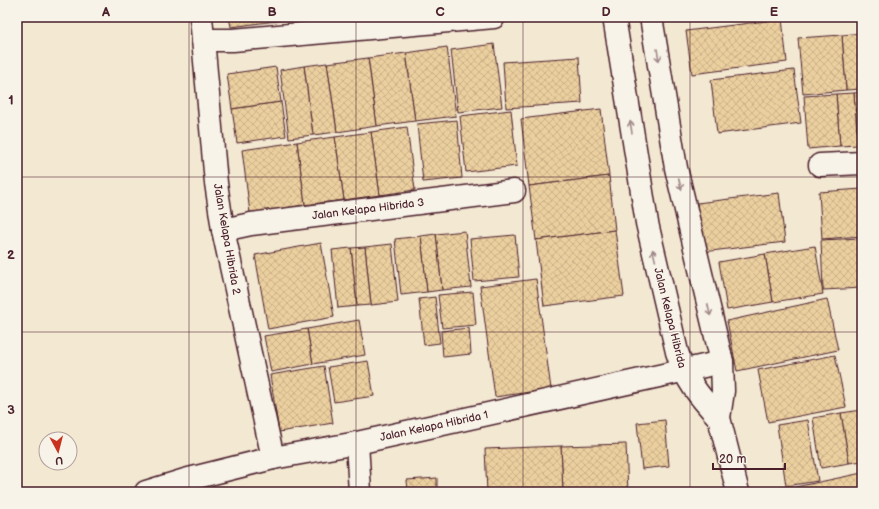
<svg xmlns="http://www.w3.org/2000/svg" width="879" height="509" font-family="'Balsamiq Sans',sans-serif">
  <style>
    .building { fill: url(#building-cross-hatch); stroke: #4a1f2b }
    .lines { fill: none; stroke-linecap: round; stroke-linejoin: round }
    .street-casing { stroke: #4a1f2b; stroke-width: 25 }
    .street { stroke: #f7f3e8; stroke-width: 22 }
    .oneway { stroke: #a0898a }
    .grid { fill: none; stroke: #4a1f2b; stroke-width: 1; stroke-opacity: 0.55 }
    .labels { text-anchor: middle; dominant-baseline: central; stroke-width: 3; stroke-linejoin: round; paint-order: stroke }
    .street-label { font-size: 11px; fill: #4a1f2b; stroke: #f7f3e8 }
    .neatline { fill: none; stroke: #4a1f2b; stroke-width: 1.5 }
    .grid-label { font-size: 13px; text-anchor: middle; font-weight: bold; fill: #4a1f2b }
  </style>
  <defs>
    <pattern id="building-cross-hatch" width="8" height="8" patternUnits="userSpaceOnUse"><rect width="8" height="8" fill="#ebcf9f"/><path d="M0 0l8 8M0 8l8-8" fill="none" stroke="#cbb189"/></pattern>
  </defs>
  <rect width="100%" height="100%" fill="#f3e8d2"/>
  <filter id="ink" filterUnits="userSpaceOnUse"><feTurbulence type="fractalNoise" baseFrequency=".025" numOctaves="2"/><feDisplacementMap in="SourceGraphic" scale="8" xChannelSelector="R" yChannelSelector="G"/><feConvolveMatrix kernelMatrix="1 2 1 2 8 2 1 2 1" color-interpolation-filters="sRGB"/></filter>
  <g filter="url(#ink)">
    <g class="building">
      <path d="M229 17H267L268 22 231 27Z"/>
      <path d="M267 17H300V19L268 22Z"/>
      <path d="M782 19 787 62 692 74 686 31Z"/>
      <path d="M862 33V89L846 90 842 35Z"/>
      <path d="M842 35 846 90 803 94 798 38Z"/>
      <path d="M494 44 502 107 458 112 451 50Z"/>
      <path d="M447 47 456 116 415 121 406 53Z"/>
      <path d="M406 53 415 121 377 126 368 58Z"/>
      <path d="M579 57 582 103 506 108 503 62Z"/>
      <path d="M368 58 377 126 337 132 327 63Z"/>
      <path d="M327 63 337 132 313 135 304 66Z"/>
      <path d="M304 66 313 135 289 138 280 70Z"/>
      <path d="M276 67 281 102 232 109 227 74Z"/>
      <path d="M794 70 801 123 717 134 711 80Z"/>
      <path d="M862 92V145H858L854 93Z"/>
      <path d="M854 93 858 145 840 146 836 94Z"/>
      <path d="M836 94 840 146 808 149 804 96Z"/>
      <path d="M281 102 286 136 237 143 232 109Z"/>
      <path d="M601 109 609 176 529 186 521 119Z"/>
      <path d="M511 110 517 166 466 172 460 116Z"/>
      <path d="M457 120 462 178 423 182 417 124Z"/>
      <path d="M407 127 415 190 380 195 371 132Z"/>
      <path d="M371 132 380 195 344 200 335 137Z"/>
      <path d="M335 137 344 200 305 205 297 142Z"/>
      <path d="M297 142 305 205 250 213 242 150Z"/>
      <path d="M609 176 615 230 536 240 529 186Z"/>
      <path d="M862 189V236L822 239 819 192Z"/>
      <path d="M779 193 785 242 703 252 697 203Z"/>
      <path d="M615 230 624 296 544 306 536 240Z"/>
      <path d="M465 231 471 287 442 290 436 234Z"/>
      <path d="M436 234 442 290 427 292 421 236Z"/>
      <path d="M515 235 519 277 474 281 470 239Z"/>
      <path d="M421 236 427 292 401 295 395 239Z"/>
      <path d="M862 238V288L823 290 821 240Z"/>
      <path d="M321 243 334 317 268 329 255 255Z"/>
      <path d="M392 244 398 302 371 305 365 247Z"/>
      <path d="M815 246 823 294 773 302 765 254Z"/>
      <path d="M365 247 371 305 357 306 351 248Z"/>
      <path d="M351 248 357 306 338 308 332 250Z"/>
      <path d="M765 254 773 302 727 310 719 262Z"/>
      <path d="M536 279 551 389 495 397 480 286Z"/>
      <path d="M473 292 476 325 442 328 438 295Z"/>
      <path d="M435 297 440 343 424 345 419 299Z"/>
      <path d="M827 299 838 350 737 371 727 321Z"/>
      <path d="M359 320 365 355 313 364 307 329Z"/>
      <path d="M469 328 471 354 443 357 441 331Z"/>
      <path d="M307 329 313 364 271 372 264 336Z"/>
      <path d="M835 355 846 407 768 422 758 370Z"/>
      <path d="M368 361 374 396 334 402 328 367Z"/>
      <path d="M324 366 333 423 279 432 270 375Z"/>
      <path d="M862 410V461L849 463 841 413Z"/>
      <path d="M841 413 849 463 821 468 813 418Z"/>
      <path d="M665 420 669 466 642 469 637 423Z"/>
      <path d="M808 420 818 481 786 486 777 425Z"/>
      <path d="M626 444 628 492H563L561 446Z"/>
      <path d="M561 446 563 492H487L485 449Z"/>
      <path d="M862 473V492H792L791 488Z"/>
      <path d="M437 478V492H408L407 480Z"/>
    </g>
    <g class="lines">
      <defs>
        <g id="street">
          <path d="M201 17 216 183 223 230 273 458"/>
          <path d="M614 17 647 223 677 352C686 381 699 396 719 418"/>
          <path d="M651 17 676 168 722 362 723 391 719 418 738 492"/>
          <path d="M203 40H233L494 17"/>
          <path d="M820 165 862 163"/>
          <path d="M223 230 251 224 514 191"/>
          <path d="M357 443 360 492"/>
          <path d="M146 492 185 480 273 458 357 443 722 362"/>
        </g>
      </defs>
      <use href="#street" class="street-casing"/>
      <use href="#street" class="street"/>
    </g>
    <defs><path id="oneway-shaft" d="M-6 0H5M1.5-3L5.5 0L1.5 3" fill="none" stroke-width="1.6" stroke-linecap="round" stroke-linejoin="round"/></defs>
    <g class="oneway">
      <use href="#oneway-shaft" transform="translate(658 55) rotate(81)"/>
      <use href="#oneway-shaft" transform="translate(631 127) rotate(-99)"/>
      <use href="#oneway-shaft" transform="translate(680 184) rotate(77)"/>
      <use href="#oneway-shaft" transform="translate(654 255) rotate(-103)"/>
      <use href="#oneway-shaft" transform="translate(709 310) rotate(77)"/>
    </g>
  </g>
  <path class="grid" d="M189 17V492M356 17V492M523 17V492M690 17V492M17 177H862M17 332H862"/>
  <g class="labels">
    <g class="street-label">
      <text transform="translate(368 209) rotate(-7)">Jalan Kelapa Hibrida 3</text>
      <text transform="translate(227 239) rotate(80)">Jalan Kelapa Hibrida 2</text>
      <text transform="translate(670 318) rotate(76)">Jalan Kelapa Hibrida</text>
      <text transform="translate(434 426) rotate(-12)">Jalan Kelapa Hibrida 1</text>
    </g>
  </g>
  <rect width="879" height="509" fill="none" stroke="#f7f3e8" stroke-width="44"/>
  <g transform="translate(58 451) rotate(173)"><circle r="19" fill="#f7f3e8" stroke="#b29e9c"/>
  <path d="M0-3L7 15L0 10L-7 15Z" fill="#c8321e"/>
  <text y="-6" font-size="11" font-weight="bold" text-anchor="middle" fill="#4a1f2b">U</text>
  </g>
  <path d="M713 463v6h72v-6" fill="none" stroke="#4a1f2b" stroke-width="2"/>
  <text x="719" y="463" font-size="12" fill="#4a1f2b" stroke="#f7f3e8" stroke-width="3" paint-order="stroke">20 m</text>
  <rect x="22" y="22" width="835" height="465" class="neatline"/>
  <g class="grid-label">
    <text x="106" y="16">A</text>
    <text x="272" y="16">B</text>
    <text x="440" y="16">C</text>
    <text x="606" y="16">D</text>
    <text x="774" y="16">E</text>
    <text x="11" y="104">1</text>
    <text x="11" y="259">2</text>
    <text x="11" y="414">3</text>
  </g>
</svg>
